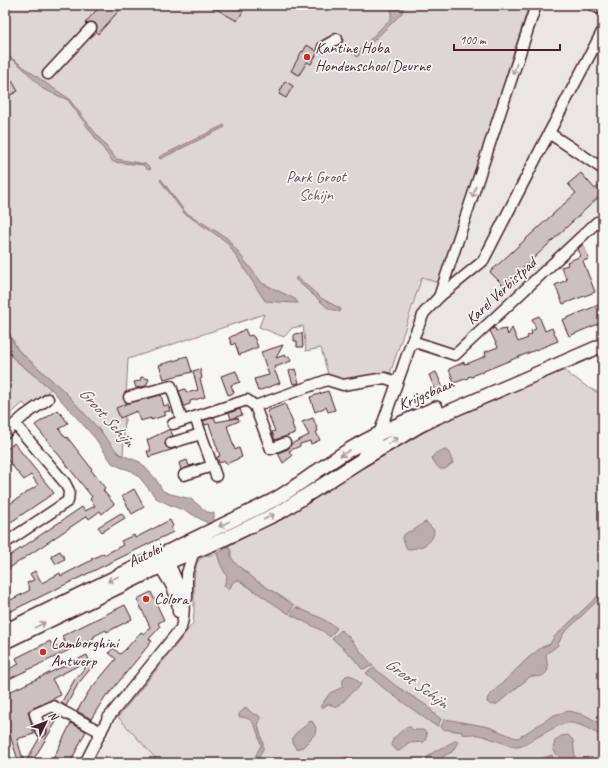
<svg xmlns="http://www.w3.org/2000/svg" width="608" height="768" font-family="Caveat,sans-serif">
  <style>
    .built { fill: #e9e6e3 }
    .green { fill: #ddd6d5; stroke: #947a80 }
    .water { fill: #bbadae; stroke: #8e747a }
    .building { fill: #ccc1c0; stroke: #4a1f2b }
    .lines { fill: none; stroke-linecap: round; stroke-linejoin: round }
    .minor-casing { stroke: #4a1f2b; stroke-width: 13 }
    .major-casing { stroke: #4a1f2b; stroke-width: 16 }
    .minor { stroke: #f6f6f2; stroke-width: 10 }
    .major { stroke: #f6f6f2; stroke-width: 13 }
    .oneway { stroke: #a99598 }
    .poi-dot { fill: #c8321e; stroke: #f6f6f2; stroke-width: 1.5 }
    .labels { text-anchor: middle; dominant-baseline: central; stroke-width: 3.5; stroke-linejoin: round; paint-order: stroke }
    .poi-label { font-size: 16px; fill: #4a1f2b; stroke: #f6f6f2; text-anchor: start }
    .park-label { font-size: 16px; fill: #6f4d56; stroke: #f6f6f2 }
    .street-label { font-size: 16px; fill: #4a1f2b; stroke: #f6f6f2 }
    .water-label { font-size: 17px; font-style: italic; fill: #6c4a52; stroke: #f6f6f2 }
  </style>
  <rect width="100%" height="100%" fill="#f6f6f2"/>
  <filter id="ink" filterUnits="userSpaceOnUse"><feTurbulence type="fractalNoise" baseFrequency=".025" numOctaves="2"/><feDisplacementMap in="SourceGraphic" scale="8" xChannelSelector="R" yChannelSelector="G"/><feConvolveMatrix kernelMatrix="1 2 1 2 8 2 1 2 1" color-interpolation-filters="sRGB"/></filter>
  <g filter="url(#ink)">
    <g class="built">
      <path d="M529 5H603V219L596 217 452 351 405 334 423 276 440 284Z"/>
      <path d="M118 717 160 763H93Z"/>
    </g>
    <g class="green">
      <path d="M5 5H248L255 8 250 5H529L440 284 422 277 389 377 342 381 329 378 321 348 306 351 303 326 292 328 284 337 259 327 264 314 128 359 123 456 119 454 64 391 18 350 5 326Z"/>
      <path d="M5 343 12 357 15 360 51 389 28 408 23 403 5 419Z"/>
      <path d="M562 371H566L571 377H574L587 387 603 395V763H160L118 717 174 648 193 623 194 612V580L196 564 199 560 203 557 218 553 233 543 302 507 349 476 439 423Z"/>
    </g>
    <g class="water">
      <path d="M392 5H404L402 13 357 57 355 55 391 18Z"/>
      <path d="M9 57H10L47 84 68 98 116 159 145 164 151 169 148 170 143 165 113 162 68 100 43 89 22 67Z"/>
      <path d="M224 125 225 127 160 159 159 157Z"/>
      <path d="M161 179 185 212 227 238 262 283 295 299 298 303H294L265 301 227 242 184 213 160 180Z"/>
      <path d="M297 277 321 298 341 309 340 312 328 308 295 279Z"/>
      <path d="M5 326 18 350 64 391 96 426 119 454 140 462 155 478 163 491 171 494 191 499 207 512 214 513V521L209 524 188 512 170 505 156 498 140 478 132 471 120 467 112 463 95 438 51 389 12 357 5 343Z"/>
      <path d="M446 450 449 453 453 463 445 469H440L436 465 432 458C435 452 439 451 446 450Z"/>
      <path d="M426 522 434 530C434 544 419 549 407 549L402 538C405 531 411 532 417 528 420 526 422 523 426 522Z"/>
      <path d="M229 547 231 551V557L236 564 257 581 294 605 289 614 238 580 233 582 229 590 224 586 227 577 220 563 217 553Z"/>
      <path d="M598 596 600 598 597 601 564 633 557 646 546 654 548 670C543 678 539 677 531 676L497 704 491 705 487 702 488 697 528 658 542 647 550 644 554 637Z"/>
      <path d="M296 607 321 618 337 628 330 637 323 631 291 615Z"/>
      <path d="M341 630 348 636 373 666 362 669C353 657 344 648 332 639Z"/>
      <path d="M374 668 396 686 429 707 433 713 441 719 438 726 433 724 386 690 366 673Z"/>
      <path d="M348 675 352 676 361 684C359 688 357 689 353 691 349 695 342 703 338 707L328 704 322 708 320 707 330 693 343 687C342 681 343 677 348 675Z"/>
      <path d="M246 707 253 714 258 715 261 718 258 725 263 743V749L259 756 260 763H255L254 759 261 745C258 736 256 720 246 718 243 717 241 717 239 717V714Z"/>
      <path d="M569 711 585 715 603 725V737C567 716 569 720 534 739 529 742 524 746 518 747 513 747 510 746 506 744 495 740 485 736 474 734 469 734 466 735 462 734V732L443 729 441 727 445 719 489 727 513 737 518 738 554 715Z"/>
      <path d="M312 721 316 728 315 734 303 747 296 749C286 733 301 732 309 722Z"/>
      <path d="M406 727H410L413 730H423L426 732 427 736 424 742 408 743 401 750 397 751 391 744 394 738Z"/>
      <path d="M568 735 573 740 575 758 562 759 557 755 553 749 555 741 561 736Z"/>
      <path d="M457 740 458 742 452 752 445 755 438 763H420L435 751Z"/>
      <path d="M552 755 553 758 539 763H530Z"/>
      <path d="M348 757 354 759V763H336L342 758Z"/>
    </g>
    <g class="building">
      <path d="M101 5H124L98 34 96 32 97 26 95 23 92 22 86 24 85 23Z"/>
      <path d="M209 5H231L243 11 237 21Z"/>
      <path d="M307 45 318 52 311 64 307 62 299 75 291 71 302 51 303 52Z"/>
      <path d="M11 79 18 91 5 98V83Z"/>
      <path d="M285 81 293 86 286 98 279 94Z"/>
      <path d="M581 173 595 189 603 183V193L504 286 490 272 576 193 568 184Z"/>
      <path d="M583 244 589 259 583 261 595 292 563 304 555 285 567 280 561 267 568 265 567 262 581 256 578 249Z"/>
      <path d="M601 304 602 306 603 305V322L569 336 562 320Z"/>
      <path d="M539 316 545 331 552 328 558 341 484 371 483 373 481 372 474 375 473 377 469 376 468 378 454 383 449 369 464 362V364L469 363 486 356 485 352 498 347 490 331 492 329 495 328 496 331 506 329 508 335 512 328 518 342 528 338 527 336 532 334 531 331 536 329 532 319Z"/>
      <path d="M245 329 248 336 252 335 253 337H254L258 347 239 355 235 343 232 345 229 338Z"/>
      <path d="M302 333 303 347H297V341H294V334Z"/>
      <path d="M283 345 276 358 285 355 286 357 289 356 291 361 275 367 276 368 274 369 280 383 258 391 254 379 269 375 261 352Z"/>
      <path d="M187 356 192 372 164 379 159 365 180 359V358Z"/>
      <path d="M200 369 202 378 200 379 205 397 190 401V404L184 406 179 391 185 389 187 393 198 390 193 371Z"/>
      <path d="M295 369 299 383 293 384 289 371Z"/>
      <path d="M236 371 240 382 231 385 234 393 228 395 221 376Z"/>
      <path d="M436 372 444 390 432 396 429 389 434 387 429 375Z"/>
      <path d="M141 377 149 379 146 386 136 388 134 382 140 381Z"/>
      <path d="M328 391 335 410 328 412 326 407 315 412 310 397Z"/>
      <path d="M161 395 164 406 168 405 170 411 164 412 166 415 151 420V418L140 421 137 411 120 418 116 408 128 403Z"/>
      <path d="M285 404 293 423 292 424 295 433 275 440 272 432 275 431 267 411Z"/>
      <path d="M240 409 242 415 231 419 229 413Z"/>
      <path d="M58 410 68 423 59 429 66 438 67 437 92 469 91 470 105 488 103 490 114 504 102 514 100 511 89 519 87 516 5 571V559L82 507 85 511 95 506 90 499 92 497 35 425Z"/>
      <path d="M214 417 216 422 238 418 239 421 227 426 235 450 239 448 242 457 226 464 225 461 219 463 217 457 220 456 209 424 205 425 203 421Z"/>
      <path d="M313 418 318 431 316 432 320 440 311 444 310 441 300 444V446L289 451 292 456 283 463 278 453 288 449 291 444 309 435 302 422Z"/>
      <path d="M170 429 173 436 166 439 165 445 169 449 177 448 149 457 147 451H151L147 440Z"/>
      <path d="M14 443 54 493 5 526V507L38 485 31 475 24 480 5 457V451Z"/>
      <path d="M187 460 189 466 200 463 181 470 179 463Z"/>
      <path d="M134 489 144 507 132 514 122 496Z"/>
      <path d="M121 513 125 518 102 532 98 527Z"/>
      <path d="M170 520 173 526 171 528 173 532 5 614V606L10 603 9 601 30 590 27 583 34 580 30 574 35 571 42 583 60 573 61 576 92 560 91 559 94 558 104 553V555L123 545 121 541 134 535 135 538Z"/>
      <path d="M60 551 65 559 56 564 51 556Z"/>
      <path d="M151 592 164 620 158 623 160 627 149 639 152 641 108 695 107 694 91 719 77 711 89 691 116 659 109 653 113 648 120 654 125 650 141 632 144 634 150 627 137 599Z"/>
      <path d="M125 605 132 619 107 632 106 630 94 636V638L5 681V671L19 664 16 658 50 641 53 648 65 642 62 636Z"/>
      <path d="M87 655 89 660 52 679 61 695 28 711 34 734 17 739 24 763H19L5 720V694Z"/>
      <path d="M92 660 95 663 78 684 66 706 61 703 75 679Z"/>
      <path d="M54 714 59 717 32 762 25 763 40 737 46 735 47 732 46 726Z"/>
      <path d="M71 723 86 731 70 763H51Z"/>
    </g>
    <g class="lines">
      <defs>
        <g id="minor">
          <path d="M592 5 603 10"/>
          <path d="M323 47 337 39"/>
          <path d="M48 74 91 28"/>
          <path d="M549 133 603 30"/>
          <path d="M439 297 536 5"/>
          <path d="M412 341 455 355 597 222 603 224"/>
          <path d="M129 397 171 386 182 421"/>
          <path d="M255 406 271 449 285 443"/>
          <path d="M195 417 216 476"/>
          <path d="M173 424 247 400 255 406 327 380 343 385 385 378 397 382"/>
          <path d="M5 433 24 416 48 399"/>
          <path d="M171 443 201 434"/>
          <path d="M360 461 366 449 375 442 379 434 412 341 424 313 439 297 483 261 549 133 603 169"/>
          <path d="M184 475 212 466"/>
          <path d="M5 543 68 501 69 491 65 483 15 424"/>
          <path d="M160 560C160 571 167 577 172 587 175 594 178 603 178 612"/>
          <path d="M187 598V573L194 551"/>
          <path d="M41 731 35 714 53 706 101 732"/>
          <path d="M85 763 108 718 181 628C187 606 183 594 174 574 171 567 170 563 164 558"/>
        </g>
        <g id="major">
          <path d="M5 631 272 501C297 487 320 468 344 453 373 435 405 421 436 408"/>
          <path d="M5 642 176 559 222 540 282 511 360 461 419 426 437 417 603 345"/>
        </g>
      </defs>
      <use href="#minor" class="minor-casing"/>
      <use href="#major" class="major-casing"/>
      <use href="#minor" class="minor"/>
      <use href="#major" class="major"/>
    </g>
    <defs><path id="oneway-shaft" d="M-6 0H5M1.5-3L5.5 0L1.5 3" fill="none" stroke-width="1.6" stroke-linecap="round" stroke-linejoin="round"/></defs>
    <g class="oneway">
      <use href="#oneway-shaft" transform="translate(515 69) rotate(109)"/>
      <use href="#oneway-shaft" transform="translate(474 192) rotate(108)"/>
      <use href="#oneway-shaft" transform="translate(393 441) rotate(-31)"/>
      <use href="#oneway-shaft" transform="translate(345 453) rotate(148)"/>
      <use href="#oneway-shaft" transform="translate(269 517) rotate(-27)"/>
      <use href="#oneway-shaft" transform="translate(224 524) rotate(154)"/>
      <use href="#oneway-shaft" transform="translate(113 579) rotate(154)"/>
      <use href="#oneway-shaft" transform="translate(40 625) rotate(-26)"/>
    </g>
  </g>
  <g class="poi-dot">
    <circle cx="307" cy="57" r="4"/>
    <circle cx="146" cy="599" r="4"/>
    <circle cx="43" cy="652" r="4"/>
  </g>
  <g class="labels">
    <g class="poi-label">
      <text x="315" y="48">Kantine Hoba<tspan x="315" dy="18">Hondenschool Deurne</tspan></text>
      <text x="154" y="599">Colora</text>
      <text x="51" y="643">Lamborghini<tspan x="51" dy="18">Antwerp</tspan></text>
    </g>
    <g class="park-label">
      <text x="316" y="177">Park Groot<tspan x="316" dy="18">Schijn</tspan></text>
    </g>
    <g class="street-label">
      <text transform="translate(501 291) rotate(-43)">Karel Verbistpad</text>
      <text transform="translate(426 394) rotate(-23)">Krijgsbaan</text>
      <text transform="translate(145 555) rotate(-26)">Autolei</text>
    </g>
    <g class="water-label">
      <text transform="translate(107 417) rotate(48)">Groot Schijn</text>
      <text transform="translate(417 683) rotate(36)">Groot Schijn</text>
    </g>
  </g>
  <rect width="608" height="768" fill="none" stroke="#f6f6f2" stroke-width="20"/>
  <rect x="10" y="10" width="588" height="748" fill="none" stroke="#4a1f2b" stroke-width="1.5" filter="url(#ink)"/>
  <g transform="translate(46 722) rotate(47)" stroke="#f6f6f2" stroke-width="3" paint-order="stroke">
  <path d="M0-3L7 15L0 10L-7 15Z" fill="#4a1f2b"/>
  <text y="-6" font-size="11" font-weight="bold" text-anchor="middle" fill="#4a1f2b">N</text>
  </g>
  <path d="M454 44v6h106v-6" fill="none" stroke="#4a1f2b" stroke-width="2"/>
  <text x="460" y="44" font-size="12" fill="#4a1f2b" stroke="#f6f6f2" stroke-width="3" paint-order="stroke">100 m</text>
</svg>
